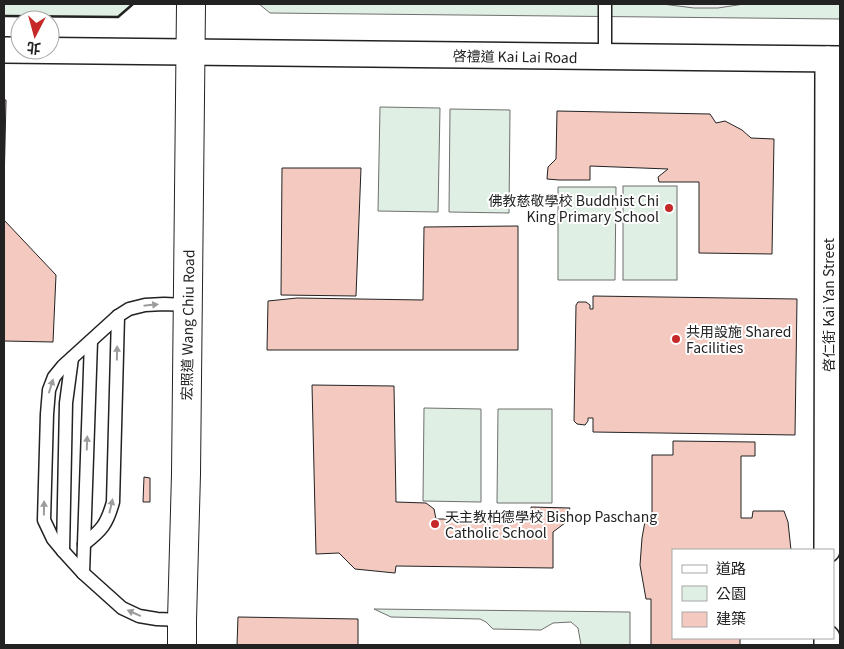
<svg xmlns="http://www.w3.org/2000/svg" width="844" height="649" font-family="Georgia,'Noto Sans TC',serif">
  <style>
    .green { fill: #e0efe3; stroke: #6f6f6f }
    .parking { fill: #ededed; stroke: #6f6f6f }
    .building { fill: #f3c9c0; stroke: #222 }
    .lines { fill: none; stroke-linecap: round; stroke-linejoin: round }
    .service-casing { stroke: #222; stroke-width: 15 }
    .minor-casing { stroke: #222; stroke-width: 28 }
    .tertiary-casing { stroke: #222; stroke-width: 30 }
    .service { stroke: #fff; stroke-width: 12 }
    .minor { stroke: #fff; stroke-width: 25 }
    .tertiary { stroke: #fff; stroke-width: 28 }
    .wall { stroke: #222; stroke-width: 2.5 }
    .oneway { fill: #9c9c9c }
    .poi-dot { fill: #c62828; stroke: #fff; stroke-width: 2 }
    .labels { text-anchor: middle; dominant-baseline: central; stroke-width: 4; stroke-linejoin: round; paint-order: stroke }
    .street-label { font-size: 14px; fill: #222; stroke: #fff }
    .poi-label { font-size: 14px; fill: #222; stroke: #fff; text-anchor: start }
  </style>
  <rect width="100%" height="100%" fill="#fff"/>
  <g class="green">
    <path d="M4 4H133L118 17 4 16Z"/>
    <path d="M259 4H840V19L270 13Z"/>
    <path d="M380 107 440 108 438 212 378 211Z"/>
    <path d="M450 109 510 110 509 213 449 212Z"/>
    <rect x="623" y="186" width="54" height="94"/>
    <path d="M558 187H616L615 280H558Z"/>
    <path d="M424 408 481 409V502L423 501Z"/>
    <path d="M498 409H552V503H497Z"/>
    <path d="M374 609 630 612V645H581L578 628 571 622 553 623 541 630 493 629 486 622 480 619 391 617Z"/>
  </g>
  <path class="parking" d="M662 4H744L718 8H694Z"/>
  <g class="building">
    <path d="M4 100H6L4 187Z"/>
    <path d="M557 111 710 114 716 123 725 121 742 130 751 138 774 139 772 254 699 253V182H659L658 177 668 169 590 166V180H559L547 179 548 167 556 159Z"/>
    <path d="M282 168H361L356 296 281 295Z"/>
    <path d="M4 220 56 275 53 342 4 341Z"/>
    <path d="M518 226V350H267L268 301 297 298 423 300 424 227Z"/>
    <path d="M593 296 797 299 795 435 593 432V418H588V421L585 425 577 424 574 421 576 305 578 302H586L590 305V309H593Z"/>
    <path d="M312 385 394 386 396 502 426 503 434 509 436 519H532L531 507 570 508 565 523 553 532V568L396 566 395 573 355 569 339 553 316 554Z"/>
    <path d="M673 441 755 442V456H741V518H752L753 511H784L788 522 791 550H673V638H740V645H651V599H646L640 565 642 538 646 516 652 515V455H673Z"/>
    <path d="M144 477 150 478V502H143Z"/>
    <path d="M238 617 358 619V645H237Z"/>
  </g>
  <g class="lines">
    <defs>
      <g id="service">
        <path d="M605 57V4"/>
        <path d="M84 544C102 530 107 524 113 502L118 316"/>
        <path d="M63 551 66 403 72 358"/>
        <path d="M83 573 91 341"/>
        <path d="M182 620 157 619 139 616 122 608 83 573 63 551 53 539 44 520 47 414 49 390 54 377 63 366 118 316 129 309 145 305 164 304 187 305"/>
      </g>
      <g id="minor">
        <path d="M4 50 840 59"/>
        <path d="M827 550 828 59"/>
        <path d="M827 645V638"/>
      </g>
      <path id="tertiary" d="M182 645V620L186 474 191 4"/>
    </defs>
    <use href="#service" class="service-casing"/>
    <use href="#minor" class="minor-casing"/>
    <use href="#tertiary" class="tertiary-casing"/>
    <use href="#service" class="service"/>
    <use href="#minor" class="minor"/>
    <use href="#tertiary" class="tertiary"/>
    <path class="wall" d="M4 16 118 17 133 4"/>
  </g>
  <defs><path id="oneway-solid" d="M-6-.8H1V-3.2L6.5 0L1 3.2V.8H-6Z" transform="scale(1.25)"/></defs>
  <g class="oneway">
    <use href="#oneway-solid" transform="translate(151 305) rotate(-6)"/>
    <use href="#oneway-solid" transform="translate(117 353) rotate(-89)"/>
    <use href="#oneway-solid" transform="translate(51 386) rotate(-73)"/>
    <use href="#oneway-solid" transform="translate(87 443) rotate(-88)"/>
    <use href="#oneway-solid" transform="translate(111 506) rotate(-77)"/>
    <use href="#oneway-solid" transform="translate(44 508) rotate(-89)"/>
    <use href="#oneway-solid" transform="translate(134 613) rotate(-156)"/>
  </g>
  <g class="poi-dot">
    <circle cx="669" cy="208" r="5"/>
    <circle cx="676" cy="339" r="5"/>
    <circle cx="435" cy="524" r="5"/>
  </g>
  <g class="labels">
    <g class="street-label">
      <text transform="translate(515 56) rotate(1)">啓禮道 Kai Lai Road</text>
      <text transform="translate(828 305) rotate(-90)">啓仁街 Kai Yan Street</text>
      <text transform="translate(187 325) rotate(-89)">宏照道 Wang Chiu Road</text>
    </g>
    <g class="poi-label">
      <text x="659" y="200" text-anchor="end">佛教慈敬學校 Buddhist Chi<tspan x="659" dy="16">King Primary School</tspan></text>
      <text x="686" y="331">共用設施 Shared<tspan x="686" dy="16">Facilities</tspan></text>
      <text x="445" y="516">天主教柏德學校 Bishop Paschang<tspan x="445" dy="16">Catholic School</tspan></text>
    </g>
  </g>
  <rect width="844" height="649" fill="none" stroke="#222222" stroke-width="10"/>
  <rect x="672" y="549" width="162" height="90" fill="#ffffff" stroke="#a7a7a7"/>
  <rect x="682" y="565" width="25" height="8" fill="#ffffff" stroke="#a7a7a7"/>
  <text x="716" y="574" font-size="15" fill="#222222">道路</text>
  <rect x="682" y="586" width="25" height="15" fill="#e0efe3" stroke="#a7a7a7"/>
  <text x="716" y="599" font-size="15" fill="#222222">公園</text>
  <rect x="682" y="612" width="25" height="15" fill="#f3c9c0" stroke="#a7a7a7"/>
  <text x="716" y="624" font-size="15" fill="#222222">建築</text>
  <g transform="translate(35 35) rotate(186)"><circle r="24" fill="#ffffff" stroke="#a7a7a7"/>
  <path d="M0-4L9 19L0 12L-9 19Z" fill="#c62828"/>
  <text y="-8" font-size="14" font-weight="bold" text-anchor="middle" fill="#222222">北</text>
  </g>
</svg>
